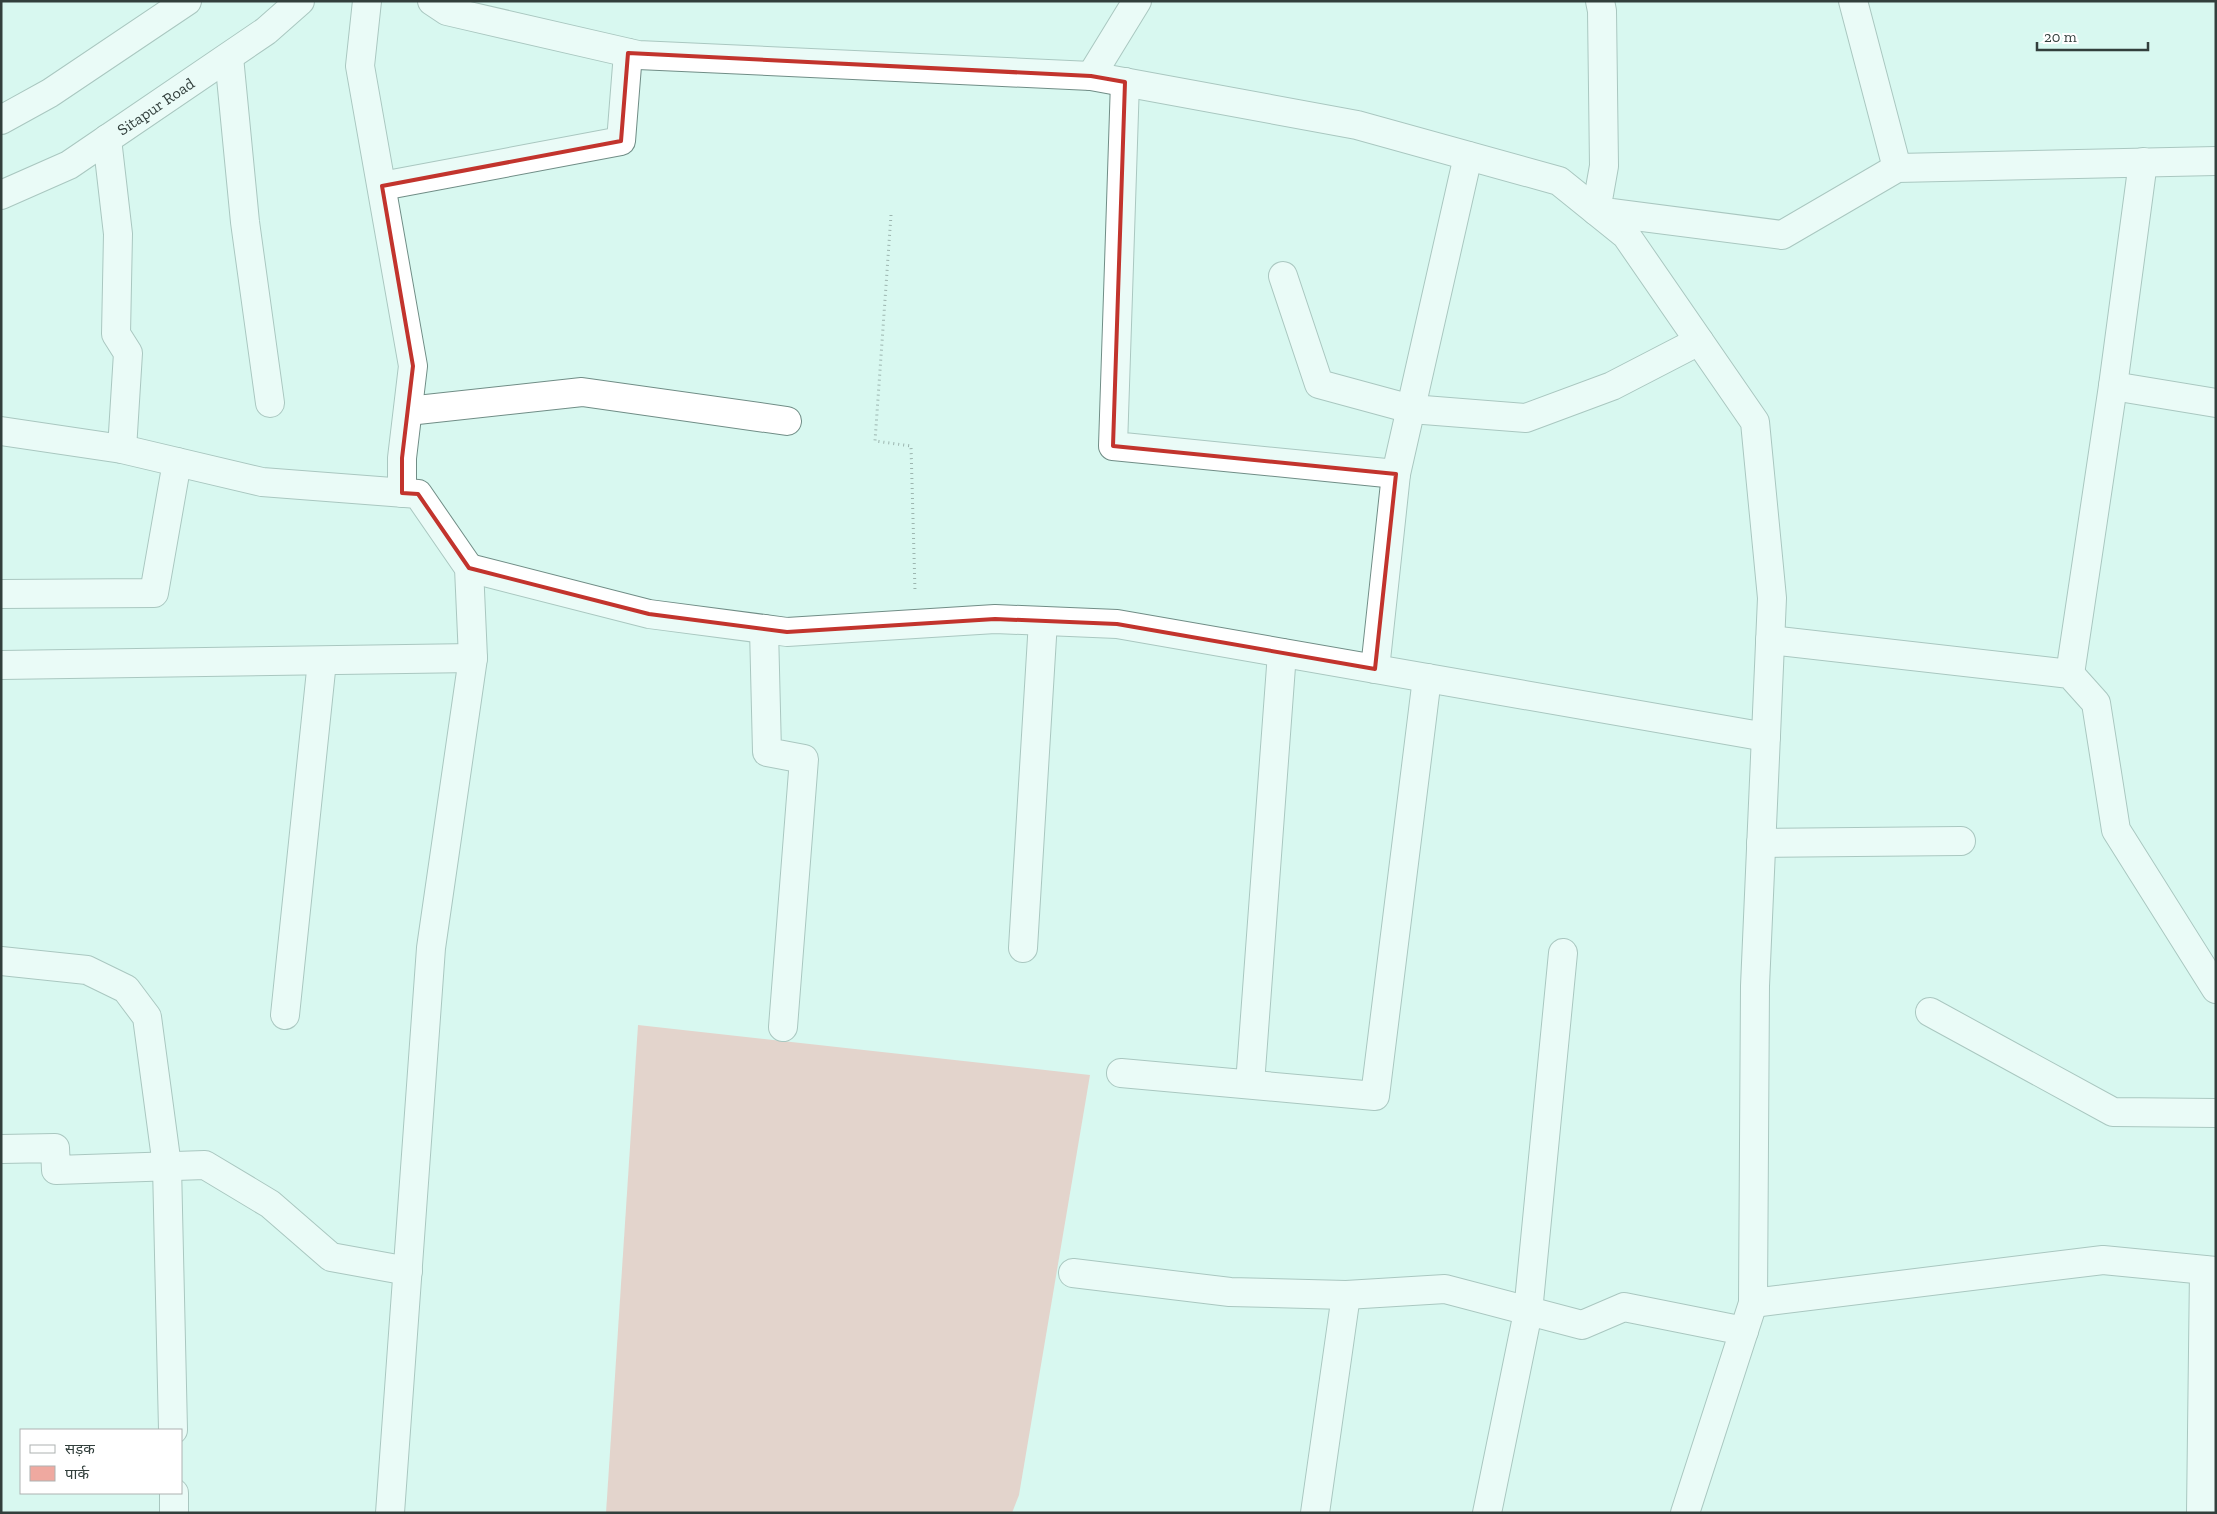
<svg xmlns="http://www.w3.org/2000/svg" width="2217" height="1514" font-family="'Zilla Slab','Noto Sans Devanagari',serif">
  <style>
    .green { fill: #efa9a0 }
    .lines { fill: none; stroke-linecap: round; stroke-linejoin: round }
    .minor-casing { stroke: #708d86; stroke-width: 30 }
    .major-casing { stroke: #708d86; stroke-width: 30 }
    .path { stroke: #9cb5af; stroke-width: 3; stroke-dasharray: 1 4; stroke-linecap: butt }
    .minor { stroke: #fff; stroke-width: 28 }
    .major { stroke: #fff; stroke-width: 28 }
    .marked { fill: none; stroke: #c2342d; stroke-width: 4; stroke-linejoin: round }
    .labels { text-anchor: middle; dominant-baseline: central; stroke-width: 4; stroke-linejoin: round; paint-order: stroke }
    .street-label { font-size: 16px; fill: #323f3c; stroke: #fff }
  </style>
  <rect width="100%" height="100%" fill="#d8f8f0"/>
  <path class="green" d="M638 1025 1090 1075 1019 1495 1012 1513H606Z"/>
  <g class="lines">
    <defs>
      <g id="minor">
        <path d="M367 1 360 66 413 366 402 458V493"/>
        <path d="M432 1 447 11 638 55 1091 76 1357 125 1559 181 1626 235 1755 422 1772 598 1755 986 1753 1303 1685 1513"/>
        <path d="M1600 1 1602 11 1604 166 1596 211 1782 235 1897 168 2216 161"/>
        <path d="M1853 1 1897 168"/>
        <path d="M229 57 245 222 270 403"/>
        <path d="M1091 76 1137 1"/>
        <path d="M1125 82 1113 446 1396 474"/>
        <path d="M107 139 118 234 116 334 128 353 122 449"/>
        <path d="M382 186 621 141 628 53"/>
        <path d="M1283 276 1319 384 1411 409 1526 418 1612 386 1699 341"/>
        <path d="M2113 386 2216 403"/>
        <path d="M408 411 582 392 787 421"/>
        <path d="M1 431 122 449 262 482 418 494 469 568 473 658 431 948 390 1513"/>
        <path d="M469 568 649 614 787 632 995 619 1117 624 1766 737"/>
        <path d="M1 594 154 593 177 462"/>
        <path d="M764 629 767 752 804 759 783 1027"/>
        <path d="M1770 640 2070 674 2096 703 2116 830 2216 989"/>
        <path d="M1 665 473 658"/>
        <path d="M1375 669 1396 474 1468 156"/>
        <path d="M2070 674 2113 386 2143 162"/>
        <path d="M1761 843 1961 841"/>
        <path d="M1023 948 1043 621"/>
        <path d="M1 961 87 970 126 989 147 1017 167 1166 173 1430"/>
        <path d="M1930 1012 2113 1112 2216 1113"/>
        <path d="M285 1015 322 661"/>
        <path d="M1121 1073 1375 1096 1427 678"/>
        <path d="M1250 1084 1282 653"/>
        <path d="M1 1149 55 1148 56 1170 205 1165 270 1204 331 1257 408 1271"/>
        <path d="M1073 1273 1230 1292 1346 1295 1445 1289 1582 1325 1624 1307 1744 1331"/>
        <path d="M1753 1303 2103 1260 2216 1271"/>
        <path d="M174 1493V1513"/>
        <path d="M1315 1513 1346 1295"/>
        <path d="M1487 1513 1528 1312 1563 953"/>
        <path d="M2201 1513 2204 1270"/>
      </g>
      <g id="major">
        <path d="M1 120 50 93 187 1"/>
        <path id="s1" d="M1 195 69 165 266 31 300 1"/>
      </g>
    </defs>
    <use href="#minor" class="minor-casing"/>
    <use href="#major" class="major-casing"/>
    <path class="path" d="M891 215 875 441 911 446 915 591"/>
    <use href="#minor" class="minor"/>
    <use href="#major" class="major"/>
  </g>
  <path d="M0 0H2217V1514H0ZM628 53 1091 76 1125 82 1113 446 1396 474 1375 669 1117 624 995 619 787 632 649 614 469 568 418 494 402 493V458L413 366 382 186 621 141Z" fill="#d8f8f0" fill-opacity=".55" fill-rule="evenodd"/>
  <path class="marked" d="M628 53 1091 76 1125 82 1113 446 1396 474 1375 669 1117 624 995 619 787 632 649 614 469 568 418 494 402 493V458L413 366 382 186 621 141Z"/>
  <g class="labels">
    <g class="street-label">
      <text stroke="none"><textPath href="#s1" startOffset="179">Sitapur Road</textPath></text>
    </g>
  </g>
  <rect width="2217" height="1514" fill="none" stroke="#323f3c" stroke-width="5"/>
  <rect x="20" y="1429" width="162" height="65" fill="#ffffff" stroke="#adb2b1"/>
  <rect x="30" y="1445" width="25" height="8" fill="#ffffff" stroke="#adb2b1"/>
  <text x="65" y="1454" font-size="15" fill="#323f3c">सड़क</text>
  <rect x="30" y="1466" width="25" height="15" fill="#efa9a0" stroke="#adb2b1"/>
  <text x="65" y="1479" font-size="15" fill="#323f3c">पार्क</text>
  <path d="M2037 42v8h111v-8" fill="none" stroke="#323f3c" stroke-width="2.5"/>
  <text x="2044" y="42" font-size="15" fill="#323f3c" stroke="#ffffff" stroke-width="4" paint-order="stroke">20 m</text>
</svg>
